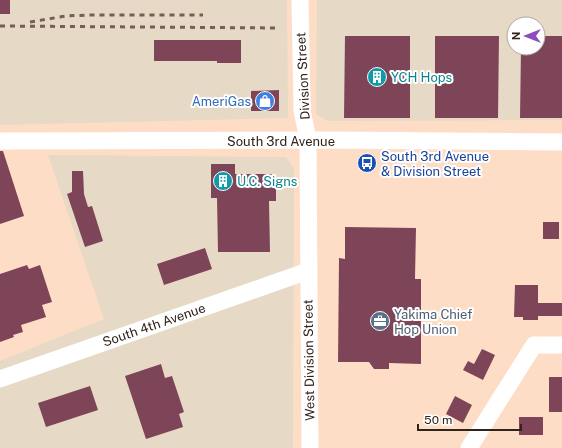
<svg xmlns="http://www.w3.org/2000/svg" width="562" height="448" font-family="'Public Sans',sans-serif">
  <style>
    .industrial { fill: #e6d9c5; fill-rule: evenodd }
    .building { fill: #7e4559 }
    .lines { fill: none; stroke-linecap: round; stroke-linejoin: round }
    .minor { stroke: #fff; stroke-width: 17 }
    .rail { stroke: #736053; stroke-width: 3; stroke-dasharray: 5 5; stroke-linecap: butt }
    .labels { text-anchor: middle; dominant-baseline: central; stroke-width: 4; stroke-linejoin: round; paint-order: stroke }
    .street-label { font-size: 13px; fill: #2f231a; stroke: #fff }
    .culture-label { font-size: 13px; fill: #0d838f; stroke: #fff; text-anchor: start }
    .shop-label { font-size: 13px; fill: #366cbe; stroke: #fff; text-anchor: end }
    .transit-label { font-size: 13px; fill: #164399; stroke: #fff; text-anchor: start }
    .service-label { font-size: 13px; fill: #4e5e75; stroke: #fff; text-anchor: start }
  </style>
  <rect width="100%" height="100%" fill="#feddc6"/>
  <g class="industrial">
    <path d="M0 0H287L288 118 0 125Z"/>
    <path d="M317 0H562V120L327 121 316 114ZM514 24H538V48H514Z"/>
    <path d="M48 155 286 157 294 168 293 448H0V361L104 319Z"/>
  </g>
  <g class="building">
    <rect x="0" y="0" width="10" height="14"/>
    <path d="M345 36H410V118H344Z"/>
    <path d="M435 36H499L498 118H435Z"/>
    <path d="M538 36H562V118H520L521 48H538Z"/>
    <path d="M154 40H241V63H217V61H154Z"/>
    <path d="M279 90V111H251V91Z"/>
    <path d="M0 151H3L24 216 0 224Z"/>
    <path d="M211 164H235V174H272L276 178V201H269L270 252H218L217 198H211Z"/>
    <path d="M72 171H83L84 194 88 207 92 206 103 241 85 247 67 194 72 192Z"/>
    <rect x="543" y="222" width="16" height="17"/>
    <path d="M345 227 416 228 415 279H421V364L389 363V369H374L369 362H338L339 258 345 259Z"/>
    <path d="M205 248 212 269 164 285 157 264Z"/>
    <path d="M27 265 29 269 40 265 52 302 42 305 46 317 21 325 23 332 13 335 14 337 0 342V274Z"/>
    <path d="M515 285H538V303H562V316H538V320H523V317H514Z"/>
    <path d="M482 349 495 355 483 380 463 370 468 361 474 364Z"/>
    <path d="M161 364 165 378 172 376 184 412 179 414 183 427 146 439 125 376Z"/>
    <rect x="549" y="377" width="13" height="35"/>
    <path d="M90 386 98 410 46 427 38 403Z"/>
    <path d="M455 396 472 405 463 423 446 414Z"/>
    <rect x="519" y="417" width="24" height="18"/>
  </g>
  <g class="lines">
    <g class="minor">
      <path d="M300 0 302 110 308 140 310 448"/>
      <path d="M0 141 327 140 562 142"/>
      <path d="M0 379 308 271"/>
      <path d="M469 448 534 345H562"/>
    </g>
    <g class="rail">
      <path d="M30 22 66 16 88 15H203"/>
      <path d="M0 26 280 28"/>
    </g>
  </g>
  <defs>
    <symbol id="building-disc" viewBox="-11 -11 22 22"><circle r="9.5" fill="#0f9aa8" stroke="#fff"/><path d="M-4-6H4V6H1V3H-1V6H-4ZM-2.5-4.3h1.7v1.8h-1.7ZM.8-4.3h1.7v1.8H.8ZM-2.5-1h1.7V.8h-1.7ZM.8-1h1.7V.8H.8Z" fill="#fff"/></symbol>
    <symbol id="shop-disc" viewBox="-11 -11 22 22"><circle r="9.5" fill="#3f7fe0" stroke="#fff"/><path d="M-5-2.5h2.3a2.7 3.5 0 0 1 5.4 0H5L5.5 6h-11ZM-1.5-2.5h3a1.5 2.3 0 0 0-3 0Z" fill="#fff"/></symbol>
    <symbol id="bus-disc" viewBox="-11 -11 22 22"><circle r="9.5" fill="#1a4fb4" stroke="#fff"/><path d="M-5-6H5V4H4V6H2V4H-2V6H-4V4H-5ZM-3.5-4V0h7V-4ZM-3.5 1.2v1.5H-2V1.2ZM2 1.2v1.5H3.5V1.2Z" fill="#fff"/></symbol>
    <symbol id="office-disc" viewBox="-11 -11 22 22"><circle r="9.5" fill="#5c6f8a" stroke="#fff"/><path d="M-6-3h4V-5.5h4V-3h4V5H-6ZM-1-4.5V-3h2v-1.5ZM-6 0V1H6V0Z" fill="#fff"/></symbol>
  </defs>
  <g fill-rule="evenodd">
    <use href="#building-disc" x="366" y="66" width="22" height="22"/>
    <use href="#shop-disc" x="254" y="90" width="22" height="22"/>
    <use href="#bus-disc" x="356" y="152" width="22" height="22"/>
    <use href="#building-disc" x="212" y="170" width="22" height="22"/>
    <use href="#office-disc" x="369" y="310" width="22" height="22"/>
  </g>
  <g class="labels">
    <g class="street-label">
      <text transform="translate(303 76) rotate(-93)">Division Street</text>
      <text x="281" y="141">South 3rd Avenue</text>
      <text transform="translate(154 325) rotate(-19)">South 4th Avenue</text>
      <text transform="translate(309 360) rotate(-91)">West Division Street</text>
    </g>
    <g class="culture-label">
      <text x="391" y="77">YCH Hops</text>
      <text x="237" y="181">U.C. Signs</text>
    </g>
    <g class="shop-label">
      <text x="251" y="101">AmeriGas</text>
    </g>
    <g class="transit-label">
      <text x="381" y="156">South 3rd Avenue<tspan x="381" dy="15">&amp; Division Street</tspan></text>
    </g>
    <g class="service-label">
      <text x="394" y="314">Yakima Chief<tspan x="394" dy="15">Hop Union</tspan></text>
    </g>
  </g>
  <g transform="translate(526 36) rotate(270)"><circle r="19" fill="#ffffff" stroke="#aca7a3"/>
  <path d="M0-3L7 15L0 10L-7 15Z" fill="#904bbf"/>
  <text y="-6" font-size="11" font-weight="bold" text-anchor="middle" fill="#2f231a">N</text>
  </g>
  <path d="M418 424v6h103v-6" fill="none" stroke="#2f231a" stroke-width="2"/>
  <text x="424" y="424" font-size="12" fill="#2f231a" stroke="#ffffff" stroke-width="3" paint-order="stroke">50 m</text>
</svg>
